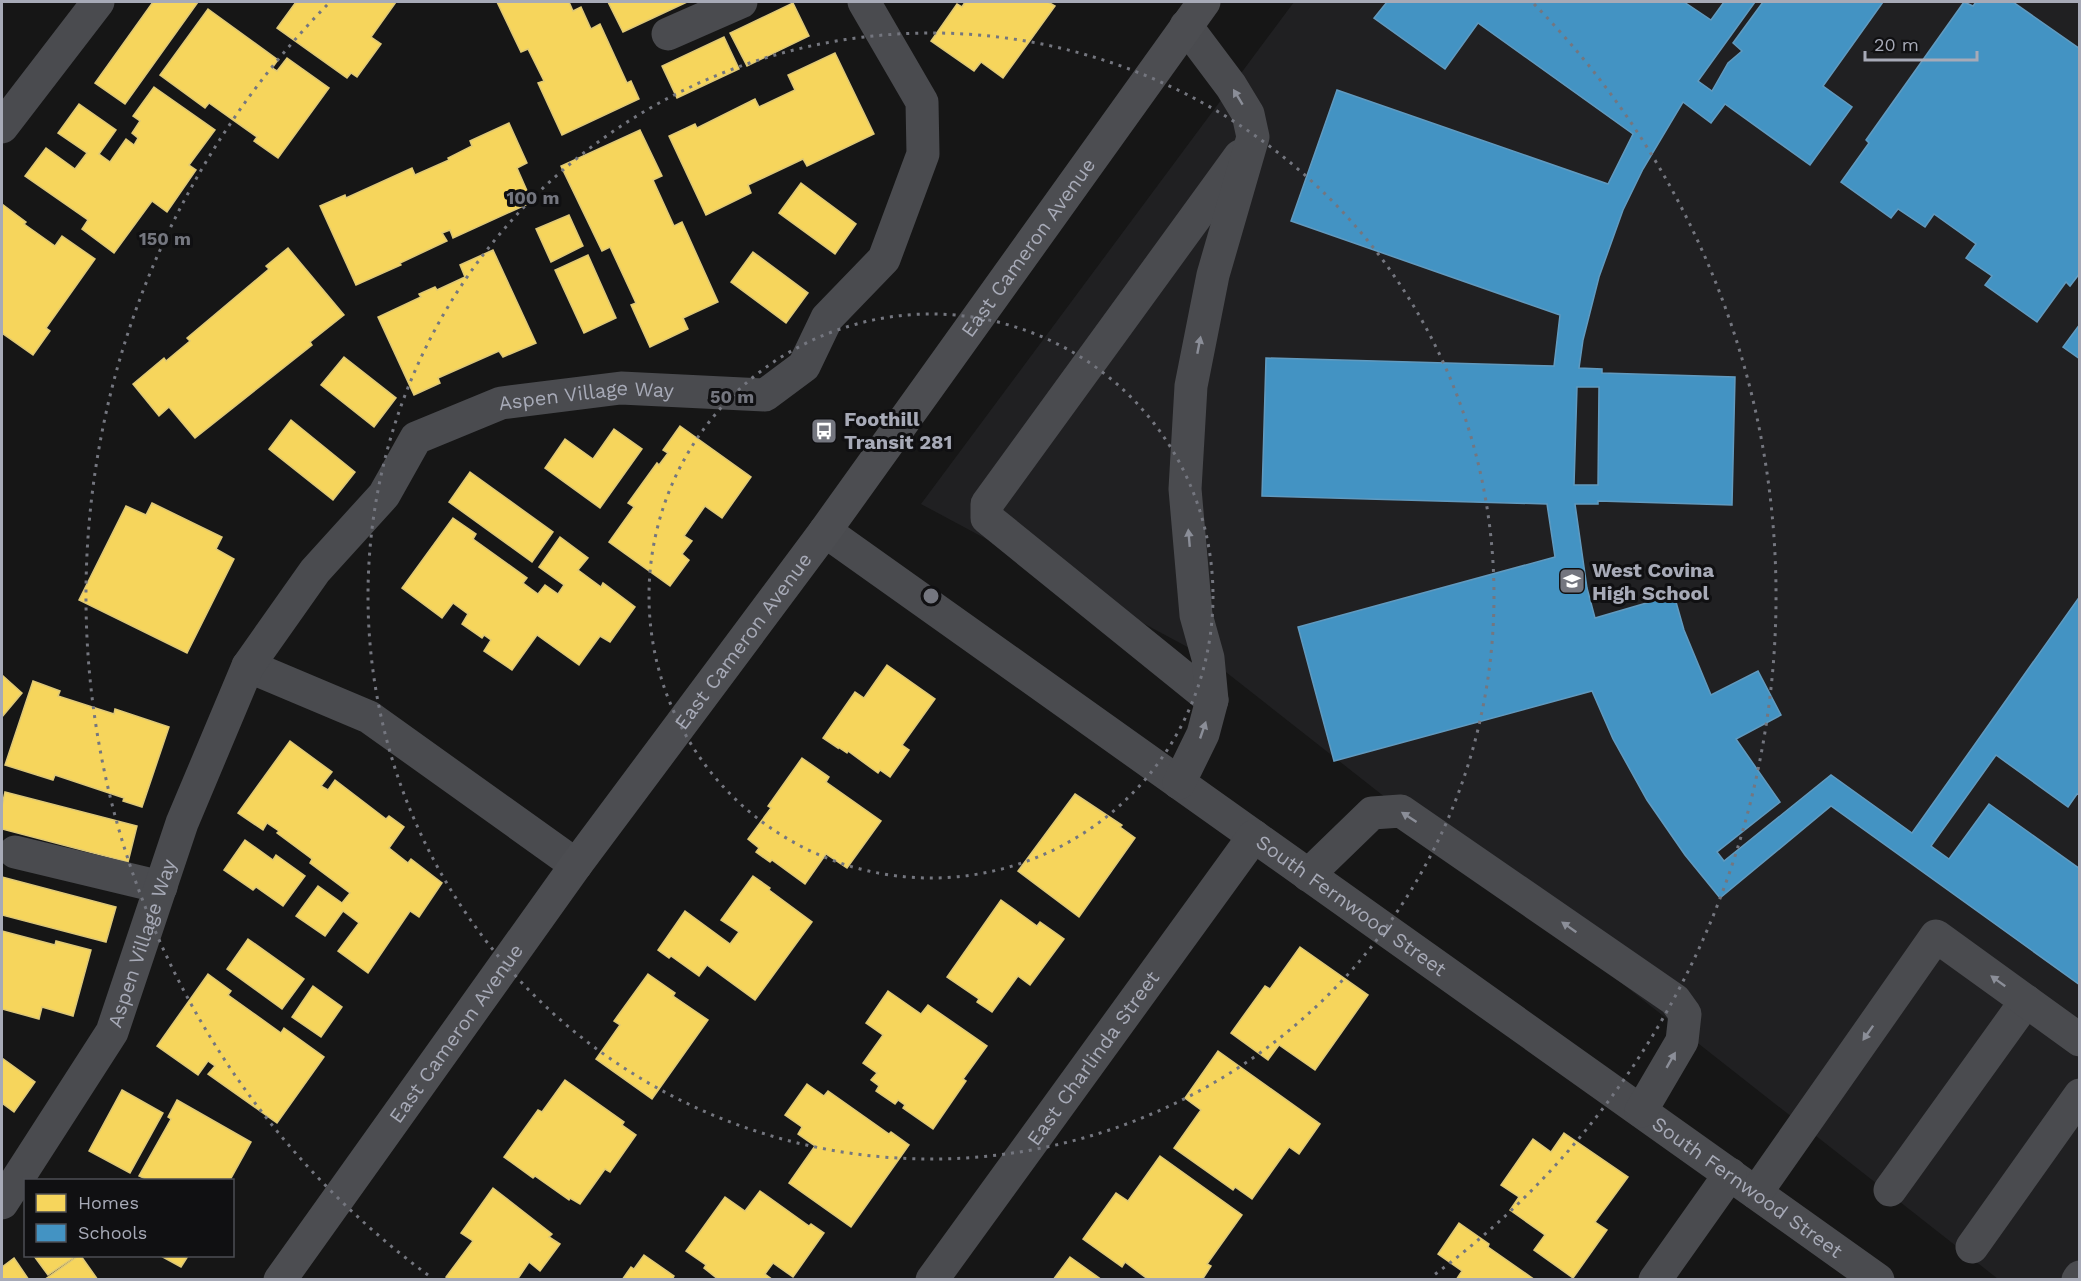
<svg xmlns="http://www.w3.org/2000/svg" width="2081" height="1281" font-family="'Work Sans',sans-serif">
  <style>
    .built { fill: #202022 }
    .homes { fill: #f6d55c; stroke: #dec877; stroke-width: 1.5 }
    .schools { fill: #4393c3; stroke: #619abf; stroke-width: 1.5; fill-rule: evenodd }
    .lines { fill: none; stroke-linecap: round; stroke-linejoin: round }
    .minor { stroke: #4a4b4f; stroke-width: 33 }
    .major { stroke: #4c4d51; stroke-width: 33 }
    .oneway { fill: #8b8e98 }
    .ring { fill: none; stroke: #74767f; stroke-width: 3; stroke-dasharray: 3 6 }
    .labels { text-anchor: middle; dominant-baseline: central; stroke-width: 6; stroke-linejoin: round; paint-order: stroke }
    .street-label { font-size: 20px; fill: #a7aab7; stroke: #101012 }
    .poi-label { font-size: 20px; font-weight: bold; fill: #a7aab7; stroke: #101012; text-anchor: start }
    .centre { fill: #74767f; stroke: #101012; stroke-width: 3 }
    .ring-label { font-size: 18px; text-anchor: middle; font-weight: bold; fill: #74767f; stroke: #101012; stroke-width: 6; stroke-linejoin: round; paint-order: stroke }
  </style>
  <rect width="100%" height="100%" fill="#161616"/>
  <path class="built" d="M1294 2H2079V1279H1998L1208 658 921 504Z"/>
  <g class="homes">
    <path d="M153 2H198L125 104 95 83Z"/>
    <path d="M296 2H396L371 37 381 44 357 77 351 73 347 78 277 28Z"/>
    <path d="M497 2H569L573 11 581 7 591 29 600 24 627 83 631 81 639 99 562 135 538 83 544 81 528 49 521 52Z"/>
    <path d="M608 2H687L623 32Z"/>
    <path d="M965 2H1048L1055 6 1003 78 981 62 974 71 931 41 957 4 962 7Z"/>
    <path d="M793 3 809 36 747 66 730 33Z"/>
    <path d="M208 9 278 60 272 68 277 71 287 58 329 88 278 158 254 141 257 137 209 103 205 108 160 75Z"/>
    <path d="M724 37 739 69 677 98 662 66Z"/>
    <path d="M835 53 874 134 807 166 803 159 748 185 751 193 706 215 669 136 695 124 697 128 755 99 759 107 795 90 788 75Z"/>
    <path d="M154 87 215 130 189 165 196 170 167 212 152 201 114 253 82 229 88 220 25 176 46 148 75 169 87 153 58 133 79 104 116 130 99 154 110 162 126 139 134 145 138 138 132 133 140 121 133 116Z"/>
    <path d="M509 123 527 163 517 168 532 202 453 238 450 230 442 233 447 241 400 263 401 265 356 285 320 206 345 195 346 198 412 168 415 175 449 160 448 158 472 146 470 141Z"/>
    <path d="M640 130 662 176 653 180 674 226 682 222 718 302 683 318 688 329 650 347 631 305 636 303 610 247 602 251 561 166Z"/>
    <path d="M801 183 856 224 835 254 779 213Z"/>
    <path d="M2 204 26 222 24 224 55 246 62 236 95 259 46 328 50 331 33 355 2 333Z"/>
    <path d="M569 215 583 246 551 262 536 229Z"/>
    <path d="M288 248 344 315 310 342 312 345 195 438 169 407 159 416 133 384 164 358 166 361 190 341 187 338 269 269 266 266Z"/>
    <path d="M493 250 536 343 503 357 499 351 438 378 440 383 414 395 378 317 421 297 419 294 435 287 437 290 465 277 460 265Z"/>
    <path d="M753 252 808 293 786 323 731 282Z"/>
    <path d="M588 255 616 318 584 333 555 270Z"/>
    <path d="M344 357 396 398 374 427 321 385Z"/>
    <path d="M291 420 355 472 333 500 269 449Z"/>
    <path d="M680 426 751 477 722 518 705 506 684 536 692 541 682 554 689 560 670 586 609 542 634 507 628 503 657 463 659 465 668 453 663 450Z"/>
    <path d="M614 429 642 449 600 508 545 468 565 439 593 459Z"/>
    <path d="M470 472 553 532 532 562 449 502Z"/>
    <path d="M152 503 222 537 216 549 234 559 187 653 79 600 126 506 146 515Z"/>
    <path d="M453 518 476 534 473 539 527 578 523 583 538 594 545 585 558 594 564 585 539 567 560 537 588 558 578 570 601 587 603 583 635 607 610 642 600 636 579 665 537 635 512 670 484 651 491 640 484 635 482 638 462 624 468 614 453 603 442 618 402 588Z"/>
    <path d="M887 665 935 699 902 745 909 750 890 777 880 770 878 773 848 751 847 753 838 747V748L823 738 855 692 864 698Z"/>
    <path d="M2 675 22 693 2 717Z"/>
    <path d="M33 681 60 691 58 696 114 714 115 709 169 727 142 807 123 801 124 798 55 775 53 780 5 765Z"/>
    <path d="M290 741 332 772 321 786 328 790 335 780 386 819 389 816 404 827 389 848 408 863 411 859 442 883 419 917 410 911 368 973 338 951 359 923 343 911 325 936 296 916 318 886 342 903 350 893 310 863 312 859 277 833 279 831 267 823 263 830 238 813Z"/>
    <path d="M802 758 829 777 826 782 881 821 847 868 826 854 805 884 772 860 770 862 756 852 759 848 748 839 771 808 768 806Z"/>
    <path d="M5 792 137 826 128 862 2 829V806Z"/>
    <path d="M1075 794 1122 825 1120 827 1135 838 1079 917 1018 871Z"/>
    <path d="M245 840 273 860 276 855 305 876 283 906 256 887 253 890 224 870Z"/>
    <path d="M753 876 770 888 769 890 812 922 755 1000 707 965 699 976 671 956 669 958 658 950 685 911 730 944 739 932 721 920Z"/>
    <path d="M2 877 116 907 106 942 2 915Z"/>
    <path d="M1001 900 1037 926 1040 922 1064 939 1030 985 1018 976 992 1012 977 1002 979 999 947 977Z"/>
    <path d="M2 931 55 945 56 941 91 950 73 1016 42 1007 39 1019 2 1009Z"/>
    <path d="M248 939 304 979 282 1009 227 969Z"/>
    <path d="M1300 947 1368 995 1315 1070 1279 1045 1268 1060 1231 1033 1265 986 1270 989Z"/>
    <path d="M208 974 231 991 228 995 281 1033 284 1028 324 1057 277 1123 208 1074 215 1066 208 1061 198 1075 157 1046Z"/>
    <path d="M648 974 675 993 673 996 708 1020 652 1099 596 1059 620 1025 614 1021Z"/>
    <path d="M313 986 342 1007 321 1037 292 1017Z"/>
    <path d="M888 991 921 1014 928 1005 987 1046 963 1079 966 1081 933 1129 903 1108 905 1105 898 1100 895 1104 876 1091 879 1086 871 1080 877 1073 863 1063 883 1035 866 1023Z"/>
    <path d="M1218 1051 1320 1124 1299 1154 1289 1147 1252 1199 1235 1187 1233 1190 1174 1148 1201 1110 1185 1098Z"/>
    <path d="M2 1058 35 1082 14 1112 2 1103Z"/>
    <path d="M565 1080 624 1122 622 1125 636 1135 610 1172 605 1169 580 1204 570 1198 569 1200 535 1176 533 1178 504 1157 538 1110 542 1112Z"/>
    <path d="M807 1084 824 1096 828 1091 889 1134 891 1132 909 1145 851 1227 789 1183 815 1146 798 1134 802 1127 785 1115Z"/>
    <path d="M122 1090 163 1113 130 1173 89 1151Z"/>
    <path d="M177 1100 251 1142 230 1180H148L139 1176 171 1119 168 1117Z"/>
    <path d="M1564 1133 1628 1177 1595 1222 1607 1230 1573 1278 1534 1250 1545 1235 1510 1210 1519 1197 1501 1185 1533 1139 1551 1152Z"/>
    <path d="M1160 1156 1242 1215 1207 1264 1211 1266 1202 1280H1149L1125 1262 1122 1267 1083 1239 1116 1193 1128 1201Z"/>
    <path d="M493 1188 552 1234 549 1237 560 1244 540 1271 529 1262 517 1280H450L446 1277 473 1241 461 1233Z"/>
    <path d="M760 1191 809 1226 811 1224 824 1233 793 1277 773 1263 765 1274 773 1280H719L704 1268 706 1265 686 1251 725 1197 745 1211Z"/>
    <path d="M1459 1223 1489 1244 1488 1247 1535 1280H1456L1462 1271 1438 1254Z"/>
    <path d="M644 1255 674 1276 672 1280H622L631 1267 634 1269Z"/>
    <path d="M34 1256H76L48 1275Z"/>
    <path d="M78 1256H81L98 1280H44Z"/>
    <path d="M161 1256H188L181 1267Z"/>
    <path d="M1070 1257 1102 1280H1053Z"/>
    <path d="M14 1258 29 1280H2V1267Z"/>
  </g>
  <g class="schools">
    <path d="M1387 2H1684L1711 20 1724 2H1755L1698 81 1712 91 1728 63 1742 51 1733 43 1763 2H1883L1823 86 1852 107 1810 165 1725 104 1711 123 1683 102 1643 169 1623 210 1599 277 1583 340 1579 368 1602 369V373L1735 377 1732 505 1598 501V504H1575L1587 588 1595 618 1674 595 1684 630 1711 695 1758 671 1781 715 1736 739 1780 802 1717 852 1724 861 1831 775 1912 833 2080 596V795L2077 794 2068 807 1996 755 1931 846 1949 859 1989 804 2080 869V985L1831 806 1720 898 1685 855 1647 800 1613 739 1592 691 1334 761 1298 627 1555 557 1547 504 1262 496 1266 358 1554 366 1560 315 1291 221 1337 90 1608 184 1633 134 1478 23 1445 69 1374 18ZM1577 387H1599L1598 485H1574Z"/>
    <path d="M1964 2 1973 6 1976 2H2013L2080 49V273L2070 286 2066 282 2037 322 1985 285 1992 276 1966 258 1976 244 1934 214 1925 227 1898 209 1891 218 1841 182 1869 143 1866 140Z"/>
    <path d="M2080 324V359L2063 347Z"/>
  </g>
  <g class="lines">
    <g class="minor">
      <path d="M668 34 741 2"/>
      <path d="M2 127 98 2"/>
      <path id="s1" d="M825 531 1878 1280"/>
      <path d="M248 666 369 717 576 865"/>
      <path d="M1212 700 987 518V504L1240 156"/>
      <path d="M1179 783 1203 734 1212 700 1208 658 1196 615 1185 489 1191 386 1213 275 1253 137 1248 114 1231 86 1186 26"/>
      <path d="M15 852 161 887"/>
      <path d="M1308 875 1372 813 1401 811 1675 1000 1685 1014 1682 1041 1641 1111"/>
      <path d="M1890 1190 2026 1001"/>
      <path d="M1756 1193 1936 936 2080 1040"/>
      <path id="s2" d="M2 1203 112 1032 182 823 248 666 315 571 384 495 416 438 501 403 621 388 765 395 804 366 827 318 884 259 923 154 922 102 864 2"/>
      <path d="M1972 1247 2080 1095"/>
      <path id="s3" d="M932 1280 1254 836"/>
      <path d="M1655 1280 1730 1174"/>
      <path d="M2078 1280 2080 1277"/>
    </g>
    <path class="major" id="s4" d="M280 1280 576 865 825 531 1204 2"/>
  </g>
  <defs><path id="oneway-solid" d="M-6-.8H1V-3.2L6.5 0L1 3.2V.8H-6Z" transform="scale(1.5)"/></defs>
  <g class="oneway">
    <use href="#oneway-solid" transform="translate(1238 97) rotate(-121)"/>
    <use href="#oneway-solid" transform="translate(1199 345) rotate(-79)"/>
    <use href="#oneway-solid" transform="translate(1189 538) rotate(-95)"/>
    <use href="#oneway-solid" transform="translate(1203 730) rotate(-71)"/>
    <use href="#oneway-solid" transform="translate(1409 817) rotate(-147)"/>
    <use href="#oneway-solid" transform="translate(1569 927) rotate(-145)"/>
    <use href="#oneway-solid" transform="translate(1998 981) rotate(-144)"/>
    <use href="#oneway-solid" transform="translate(1868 1033) rotate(125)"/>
    <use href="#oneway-solid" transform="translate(1671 1060) rotate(-60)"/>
  </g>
  <g class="ring">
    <circle cx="931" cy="596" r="282"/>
    <circle cx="931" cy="596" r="563"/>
    <path d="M428 1275A845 845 0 0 1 328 4M1534 4A845 845 0 0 1 1434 1275"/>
  </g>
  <defs>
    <symbol id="bus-square" viewBox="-11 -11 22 22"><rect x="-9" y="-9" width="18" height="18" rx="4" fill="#74767f" stroke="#101012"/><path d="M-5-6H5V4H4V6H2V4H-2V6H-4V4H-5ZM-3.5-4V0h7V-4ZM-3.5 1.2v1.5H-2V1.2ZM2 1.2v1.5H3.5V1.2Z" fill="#fff"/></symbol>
    <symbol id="school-square" viewBox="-11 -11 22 22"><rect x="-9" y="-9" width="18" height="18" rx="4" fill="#74767f" stroke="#101012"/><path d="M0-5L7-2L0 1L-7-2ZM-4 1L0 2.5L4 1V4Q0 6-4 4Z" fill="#fff"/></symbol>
  </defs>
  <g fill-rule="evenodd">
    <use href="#bus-square" x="809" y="416" width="30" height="30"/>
    <use href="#school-square" x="1557" y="566" width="30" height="30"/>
  </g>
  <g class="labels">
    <g class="street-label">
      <text stroke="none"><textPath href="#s4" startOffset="1275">East Cameron Avenue</textPath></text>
      <text stroke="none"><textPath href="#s2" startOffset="1056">Aspen Village Way</textPath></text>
      <text stroke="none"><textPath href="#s4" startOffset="789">East Cameron Avenue</textPath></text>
      <text stroke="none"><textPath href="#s1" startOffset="646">South Fernwood Street</textPath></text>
      <text stroke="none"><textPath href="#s2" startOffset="297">Aspen Village Way</textPath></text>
      <text stroke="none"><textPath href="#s4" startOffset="303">East Cameron Avenue</textPath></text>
      <text stroke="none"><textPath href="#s3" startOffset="274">East Charlinda Street</textPath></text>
      <text stroke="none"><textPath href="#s1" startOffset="1132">South Fernwood Street</textPath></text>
    </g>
    <g class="poi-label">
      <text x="844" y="419">Foothill<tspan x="844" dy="23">Transit 281</tspan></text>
      <text x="1592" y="570">West Covina<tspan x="1592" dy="23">High School</tspan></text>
    </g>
  </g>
  <circle cx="931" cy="596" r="9" class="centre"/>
  <g class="ring-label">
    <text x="533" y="204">100 m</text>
    <text x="165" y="245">150 m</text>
    <text x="732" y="403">50 m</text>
  </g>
  <rect width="2081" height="1281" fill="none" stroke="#a7aab7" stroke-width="6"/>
  <rect x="24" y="1179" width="210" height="78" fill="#101012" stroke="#4c4e54" stroke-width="1.5"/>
  <rect x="36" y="1194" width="30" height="18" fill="#f6d55c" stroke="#4c4e54" stroke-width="1.5"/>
  <text x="78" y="1209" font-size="18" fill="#a7aab7">Homes</text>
  <rect x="36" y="1224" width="30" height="18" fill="#4393c3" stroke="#4c4e54" stroke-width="1.5"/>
  <text x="78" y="1239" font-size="18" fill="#a7aab7">Schools</text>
  <path d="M1865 51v9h112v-9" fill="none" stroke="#a7aab7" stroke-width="3"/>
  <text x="1874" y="51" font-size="18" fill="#a7aab7" stroke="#101012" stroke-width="4.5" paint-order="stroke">20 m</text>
</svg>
